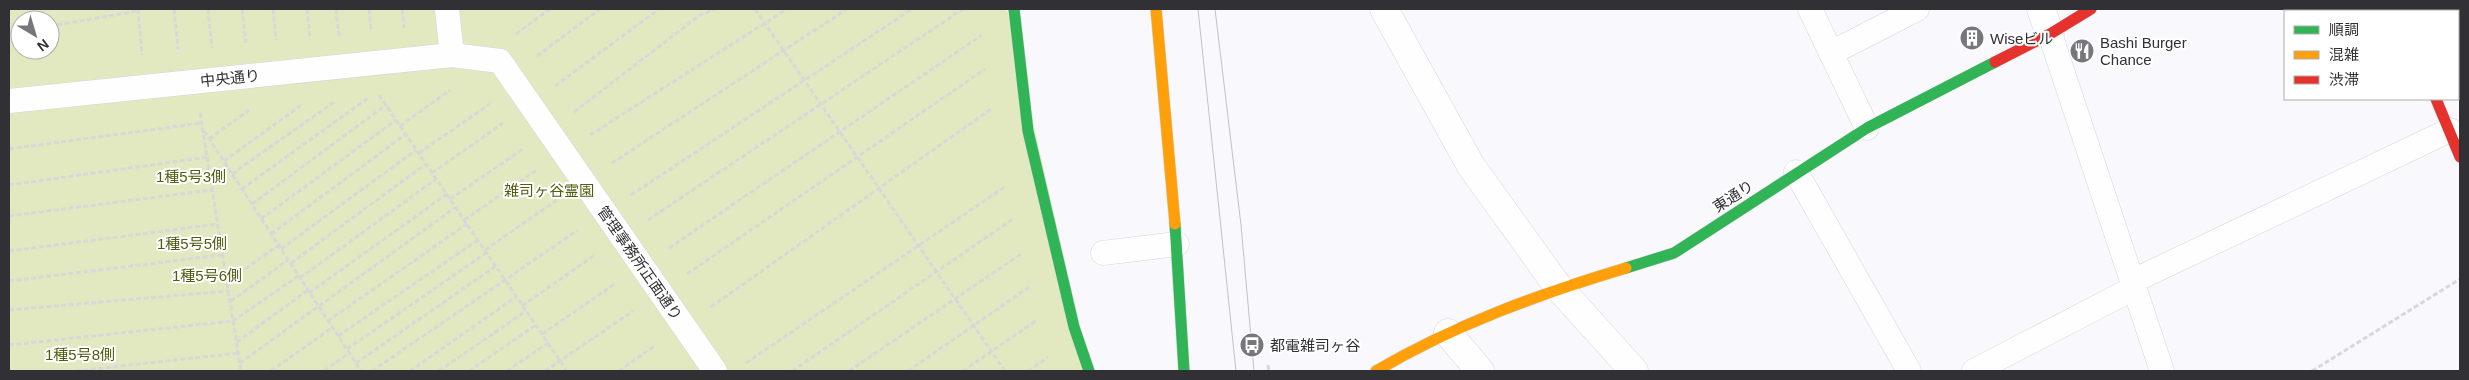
<svg xmlns="http://www.w3.org/2000/svg" width="2469" height="380" font-family="Arial,'Noto Sans JP',sans-serif">
  <style>
    .green { fill: #e2e9c1; fill-rule: evenodd }
    .lines { fill: none; stroke-linecap: round; stroke-linejoin: round }
    .lane-casing { stroke: #d6d6d9; stroke-width: 25 }
    .street-casing { stroke: #d6d6d9; stroke-width: 29 }
    .fast-casing { stroke: #d6d6d9; stroke-width: 12 }
    .slow-casing { stroke: #d6d6d9; stroke-width: 12 }
    .jam-casing { stroke: #d6d6d9; stroke-width: 12 }
    .path { stroke: #d8d8d8; stroke-width: 3; stroke-dasharray: 5 2.5; stroke-linecap: butt }
    .lane { stroke: #fefeff; stroke-width: 24 }
    .street { stroke: #fefeff; stroke-width: 28 }
    .fast { stroke: #30b455; stroke-width: 11 }
    .slow { stroke: #ff9f0a; stroke-width: 11 }
    .jam { stroke: #e5322d; stroke-width: 11 }
    .tram { stroke: #c2c2c3; stroke-width: 1 }
    .labels { text-anchor: middle; dominant-baseline: central; stroke-width: 4; stroke-linejoin: round; paint-order: stroke }
    .poi-label { font-size: 15px; fill: #313135; stroke: #fff; text-anchor: start }
    .street-label { font-size: 15px; fill: #313135; stroke: #fff }
    .park-label { font-size: 15px; fill: #525c10; stroke: #fff }
  </style>
  <rect width="100%" height="100%" fill="#f9f9fd"/>
  <path class="green" d="M9 9H1007L1090 371H9ZM20 20H50V50H20Z"/>
  <g class="lines">
    <defs>
      <g id="lane">
        <path d="M447 9 452 55 500 61 715 371"/>
        <path d="M1810 9 1867 128"/>
        <path d="M2050 34 2162 371"/>
        <path d="M1831 53 1917 9"/>
        <path d="M9 101 452 55"/>
        <path d="M1796 172 1909 371"/>
        <path d="M1103 253 1177 244"/>
        <path d="M2133 281 2450 130"/>
        <path d="M1974 371 2134 288"/>
      </g>
      <g id="street">
        <path d="M1384 9 1471 166 1559 288 1634 371"/>
        <path d="M2041 9 2050 34"/>
        <path d="M2397 9 2398 11"/>
        <path d="M1448 333 1480 371"/>
      </g>
      <g id="fast">
        <path d="M1014 9 1028 131 1074 327 1089 371"/>
        <path d="M1175 224 1184 371"/>
        <path d="M1626 268 1674 253 1867 128 1995 62"/>
      </g>
      <g id="slow">
        <path d="M1156 9 1175 224"/>
        <path d="M1376 371C1454 325 1539 294 1626 268"/>
      </g>
      <g id="jam">
        <path d="M1995 62 2050 34 2091 9"/>
        <path d="M2436 99 2460 157"/>
      </g>
    </defs>
    <use href="#lane" class="lane-casing"/>
    <use href="#street" class="street-casing"/>
    <use href="#fast" class="fast-casing"/>
    <use href="#slow" class="slow-casing"/>
    <use href="#jam" class="jam-casing"/>
    <g class="path">
      <path d="M138 9 142 55"/>
      <path d="M174 9 178 50"/>
      <path d="M208 9 212 48"/>
      <path d="M242 9 246 43"/>
      <path d="M273 9 276 40"/>
      <path d="M307 9 310 38"/>
      <path d="M336 9 339 36"/>
      <path d="M369 9 371 31"/>
      <path d="M402 9 404 28"/>
      <path d="M755 9 1005 371"/>
      <path d="M50 26 138 11"/>
      <path d="M9 33 20 31"/>
      <path d="M516 34 550 9"/>
      <path d="M537 56 600 9"/>
      <path d="M555 86 659 9"/>
      <path d="M379 95 567 371"/>
      <path d="M574 112 700 15 715 9"/>
      <path d="M200 113 241 371"/>
      <path d="M400 126 450 90"/>
      <path d="M204 131 361 371"/>
      <path d="M590 135 787 9"/>
      <path d="M209 139 249 110"/>
      <path d="M9 149 202 123"/>
      <path d="M419 153 490 104"/>
      <path d="M224 161 303 104"/>
      <path d="M612 163 847 9"/>
      <path d="M432 173 503 123"/>
      <path d="M232 174 334 102"/>
      <path d="M9 185 208 157"/>
      <path d="M242 189 368 98"/>
      <path d="M631 195 912 9"/>
      <path d="M450 199 523 149"/>
      <path d="M252 204 386 105"/>
      <path d="M9 216 212 190"/>
      <path d="M261 219 396 120"/>
      <path d="M464 220 537 170"/>
      <path d="M648 220 963 9"/>
      <path d="M271 234 406 134"/>
      <path d="M669 248 982 35"/>
      <path d="M281 249 416 150"/>
      <path d="M485 250 557 200"/>
      <path d="M9 251 218 224"/>
      <path d="M291 263 426 164"/>
      <path d="M687 274 985 69"/>
      <path d="M300 278 436 179"/>
      <path d="M9 281 222 255"/>
      <path d="M227 282 279 245"/>
      <path d="M309 293 447 194"/>
      <path d="M231 301 288 260"/>
      <path d="M522 306 595 255"/>
      <path d="M711 307 991 109"/>
      <path d="M9 310 229 291"/>
      <path d="M328 321 467 224"/>
      <path d="M542 334 616 283"/>
      <path d="M338 336 478 240"/>
      <path d="M237 342 308 290"/>
      <path d="M9 345 233 321 298 276"/>
      <path d="M347 349 486 253"/>
      <path d="M240 363 456 207"/>
      <path d="M356 363 496 266"/>
      <path d="M746 363 1006 186"/>
      <path d="M1268 365 1269 371"/>
      <path d="M76 371 239 353"/>
      <path d="M271 371 333 327"/>
      <path d="M324 371 349 353"/>
      <path d="M372 371 578 230"/>
      <path d="M410 371 516 297"/>
      <path d="M439 371 526 311"/>
      <path d="M469 371 536 325"/>
      <path d="M507 371 548 343"/>
      <path d="M545 371 633 311"/>
      <path d="M619 371 656 345"/>
      <path d="M792 371 1013 219"/>
      <path d="M849 371 1021 254"/>
      <path d="M908 371 1029 287"/>
      <path d="M963 371 1037 320"/>
      <path d="M1028 371 1048 357"/>
      <path d="M2312 371 2460 279"/>
    </g>
    <use href="#lane" class="lane"/>
    <use href="#street" class="street"/>
    <use href="#fast" class="fast"/>
    <use href="#slow" class="slow"/>
    <use href="#jam" class="jam"/>
    <g class="tram">
      <path d="M1198 9 1236 371"/>
      <path d="M1215 9 1241 225 1254 371"/>
    </g>
  </g>
  <defs>
    <symbol id="building-disc" viewBox="-11 -11 22 22"><circle r="9.5" fill="#77777b" stroke="#fff"/><path d="M-4-6H4V6H1V3H-1V6H-4ZM-2.5-4.3h1.7v1.8h-1.7ZM.8-4.3h1.7v1.8H.8ZM-2.5-1h1.7V.8h-1.7ZM.8-1h1.7V.8H.8Z" fill="#fff"/></symbol>
    <symbol id="restaurant-disc" viewBox="-11 -11 22 22"><circle r="9.5" fill="#77777b" stroke="#fff"/><path d="M-5-6h1v4h1v-4h1v4h1v-4h1v5L-1.5 .5V6h-2V.5L-5-1ZM5-6V6H3V1.5H1.5Q1.5-4 5-6Z" fill="#fff"/></symbol>
    <symbol id="bus-disc" viewBox="-11 -11 22 22"><circle r="9.5" fill="#77777b" stroke="#fff"/><path d="M-5-6H5V4H4V6H2V4H-2V6H-4V4H-5ZM-3.5-4V0h7V-4ZM-3.5 1.2v1.5H-2V1.2ZM2 1.2v1.5H3.5V1.2Z" fill="#fff"/></symbol>
  </defs>
  <g fill-rule="evenodd">
    <use href="#building-disc" x="1958" y="24" width="28" height="28"/>
    <use href="#restaurant-disc" x="2068" y="37" width="28" height="28"/>
    <use href="#bus-disc" x="1238" y="331" width="28" height="28"/>
  </g>
  <g class="labels">
    <g class="poi-label">
      <text x="1990" y="38">Wiseビル</text>
      <text x="2100" y="42">Bashi Burger<tspan x="2100" dy="17">Chance</tspan></text>
      <text x="1270" y="345">都電雑司ヶ谷</text>
    </g>
    <g class="street-label">
      <text transform="translate(230 78) rotate(-6)">中央通り</text>
      <text transform="translate(1733 196) rotate(-33)">東通り</text>
      <text transform="translate(640 263) rotate(55)">管理事務所正面通り</text>
    </g>
    <g class="park-label">
      <text x="191" y="176">1種5号3側</text>
      <text x="549" y="190">雑司ヶ谷霊園</text>
      <text x="192" y="243">1種5号5側</text>
      <text x="207" y="275">1種5号6側</text>
      <text x="80" y="354">1種5号8側</text>
    </g>
  </g>
  <rect width="2469" height="380" fill="none" stroke="#313135" stroke-width="20"/>
  <rect x="2284" y="10" width="175" height="90" fill="#ffffff" stroke="#adadae"/>
  <rect x="2294" y="26" width="25" height="8" fill="#30b455" stroke="#adadae"/>
  <text x="2329" y="35" font-size="15" fill="#313135">順調</text>
  <rect x="2294" y="51" width="25" height="8" fill="#ff9f0a" stroke="#adadae"/>
  <text x="2329" y="60" font-size="15" fill="#313135">混雑</text>
  <rect x="2294" y="76" width="25" height="8" fill="#e5322d" stroke="#adadae"/>
  <text x="2329" y="85" font-size="15" fill="#313135">渋滞</text>
  <g transform="translate(35 35) rotate(142)"><circle r="24" fill="#ffffff" stroke="#adadae"/>
  <path d="M0-4L9 19L0 12L-9 19Z" fill="#77777b"/>
  <text y="-8" font-size="14" font-weight="bold" text-anchor="middle" fill="#313135">N</text>
  </g>
</svg>
